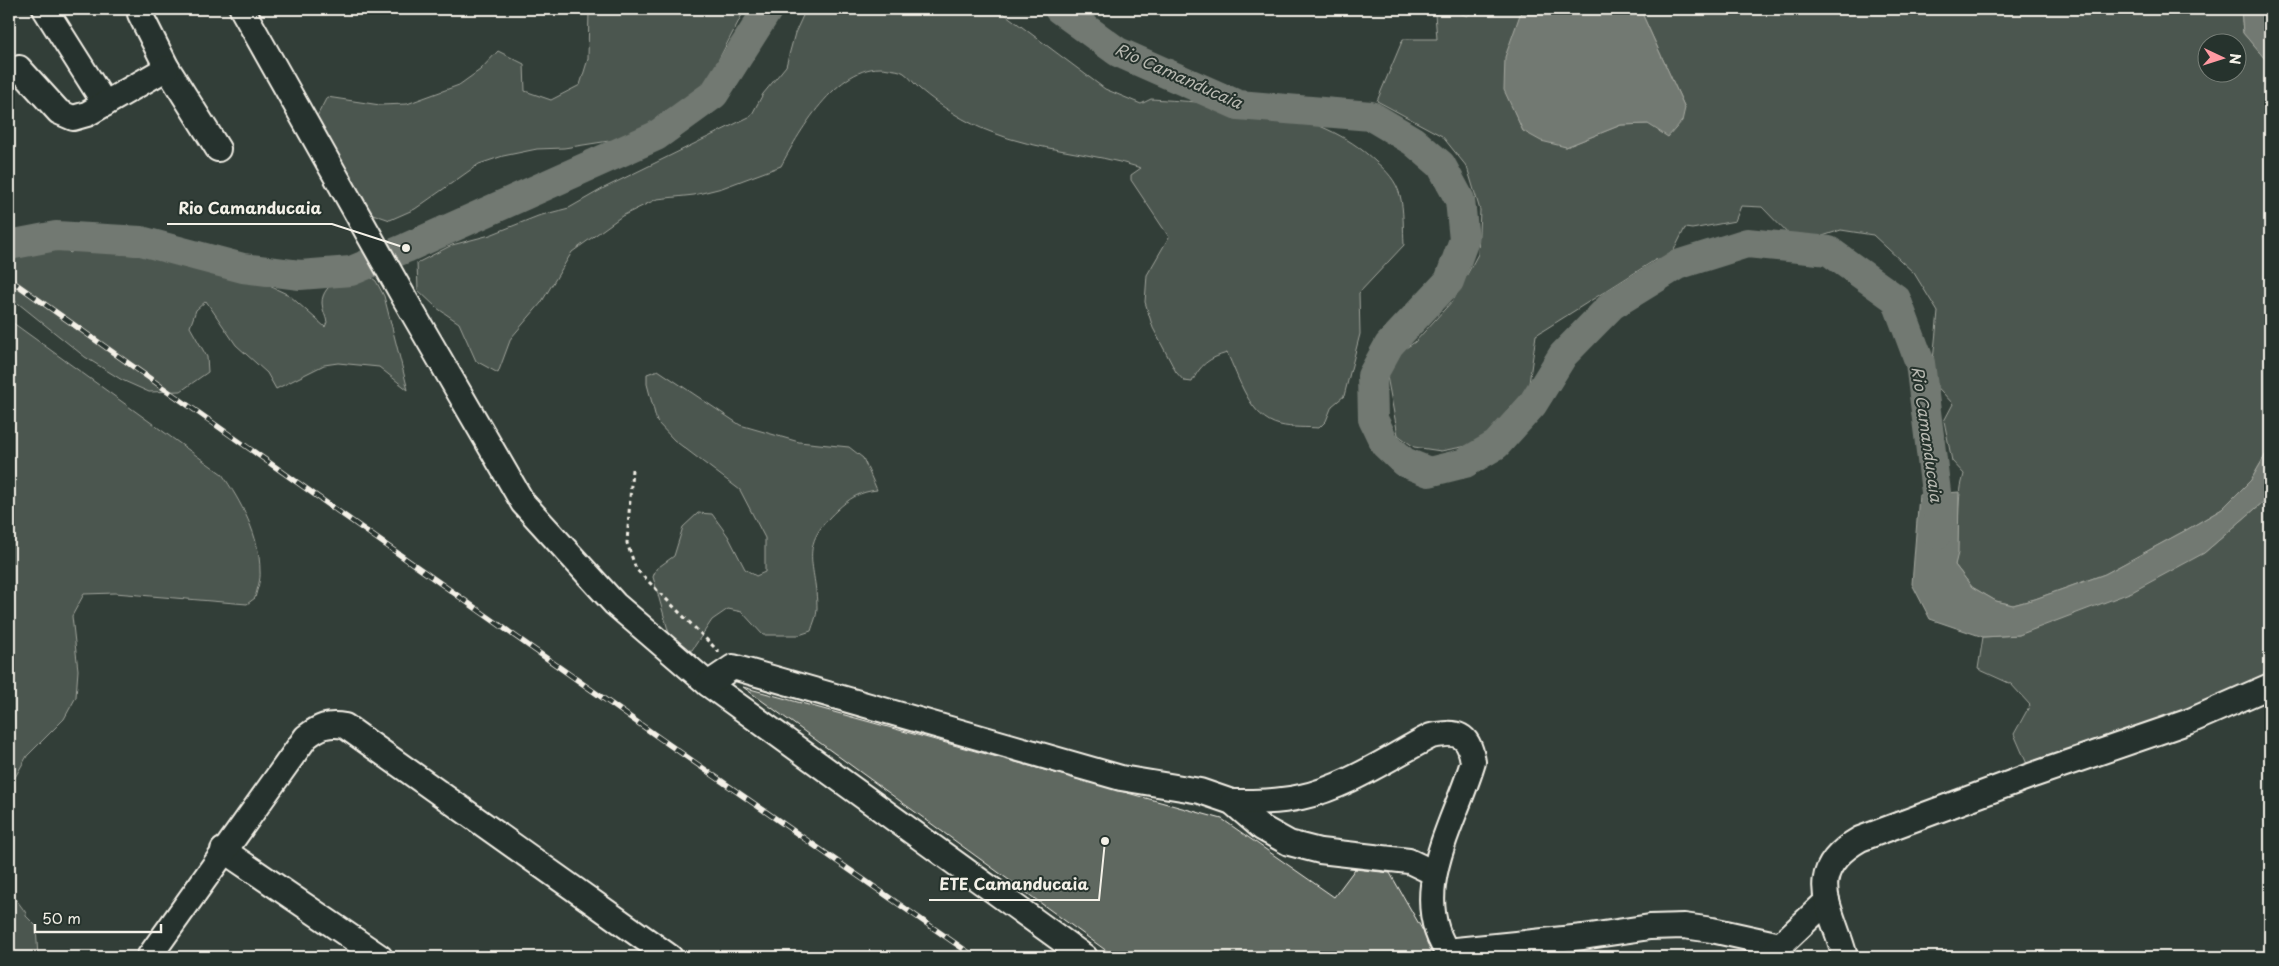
<svg xmlns="http://www.w3.org/2000/svg" width="2279" height="966" font-family="'Playpen Sans',sans-serif">
  <style>
    .green { fill: #4c564f; stroke: #a0a49c; fill-rule: evenodd }
    .water { fill: #727972; stroke: #a6a9a1 }
    .lines { fill: none; stroke-linecap: round; stroke-linejoin: round }
    .river { stroke: #727972; stroke-width: 30 }
    .building { fill: #5f6861; stroke: #f4f1e8 }
    .minor-casing { stroke: #f4f1e8; stroke-width: 28 }
    .path { stroke: #f4f1e8; stroke-width: 3; stroke-dasharray: 4 4; stroke-linecap: butt }
    .minor { stroke: #26332d; stroke-width: 24 }
    .rail-casing { stroke: #f4f1e8; stroke-width: 5.5 }
    .rail { stroke: #26332d; stroke-width: 4; stroke-dasharray: 11; stroke-linecap: butt }
    .labels { text-anchor: middle; dominant-baseline: central; stroke-width: 4; stroke-linejoin: round; paint-order: stroke }
    .water-label { font-size: 16px; font-style: italic; fill: #babbb3; stroke: #26332d }
    .leader { fill: none; stroke: #f4f1e8; stroke-width: 2 }
    .callout-dot { fill: #f4f1e8; stroke: #26332d; stroke-width: 2 }
    .callout-label { font-size: 16px; text-anchor: middle; font-weight: bold; fill: #f4f1e8; stroke: #26332d; stroke-width: 4; stroke-linejoin: round; paint-order: stroke }
  </style>
  <rect width="100%" height="100%" fill="#323e38"/>
  <filter id="ink" filterUnits="userSpaceOnUse"><feTurbulence type="fractalNoise" baseFrequency=".02" numOctaves="2"/><feDisplacementMap in="SourceGraphic" scale="10" xChannelSelector="R" yChannelSelector="G"/><feConvolveMatrix kernelMatrix="1 2 1 2 8 2 1 2 1" color-interpolation-filters="sRGB"/></filter>
  <g filter="url(#ink)">
    <g class="green">
      <path d="M589 9H745L707 82 689 101 646 131 622 139 564 148 537 149 503 156 479 164 415 209 390 220 364 211 315 120 327 97 380 105 407 104 459 85 480 70 498 51 524 64 525 91 551 100 580 85 588 59Z"/>
      <path d="M806 9H998L1105 89 1141 104 1151 99C1227 104 1318 106 1376 162 1387 171 1396 181 1400 195 1404 210 1403 229 1404 245L1359 293 1360 334 1344 396 1332 406 1326 421 1319 428C1306 427 1292 428 1280 425 1249 418 1239 377 1227 353 1209 358 1200 365 1192 382L1184 381 1176 372 1153 328 1145 302 1147 275 1169 237 1131 180V175L1141 168C1092 152 1038 151 991 132 966 123 940 106 920 89 914 84 910 77 904 73 900 70 894 70 889 69 841 59 800 130 781 166L722 188 694 195 657 199 622 216 572 252 541 303 511 338 498 373 476 361 459 323 437 308 418 290 417 263 452 245 490 235 538 216 569 208 604 188 751 116 763 94 786 66 795 33Z"/>
      <path d="M1477 9H1522L1514 35 1515 113 1523 131 1566 147 1621 125 1648 124 1685 108 1640 9H2241L2243 33 2270 64V447L2251 480 2222 509 2188 529 2105 574 2035 599 2013 605 1996 601 1972 587 1955 565C1961 535 1955 504 1964 474L1952 461 1944 421 1953 404 1931 380 1938 312 1914 273 1873 235 1841 230 1810 240 1792 238 1762 207 1741 206 1735 221 1692 229 1685 228 1671 256 1655 260 1536 335 1526 404 1507 423 1478 444 1441 451 1414 447 1398 435 1387 376 1395 355 1415 342 1454 299 1478 254 1480 210 1467 167 1442 136 1377 101 1403 39H1437L1435 14 1457 12 1467 16ZM2206 42H2236V72H2206Z"/>
      <path d="M36 229 53 234 70 253 85 244H92L121 254 164 257 237 271 289 295 325 327 327 322C326 317 322 309 322 303 322 283 348 274 364 272L376 281 384 296 408 390 379 367 338 363 324 365 276 389 267 373 236 345 206 301 196 310 190 327 207 357 208 372 181 391 149 392 122 380 85 357 9 296V232L14 230Z"/>
      <path d="M9 320 222 474C241 502 260 536 260 571 261 580 257 589 255 598L247 604 115 593 84 594 72 616 78 670 76 697 64 719 27 756 9 788Z"/>
      <path d="M658 370 740 425 799 442 849 447 863 458 877 490C859 492 850 498 837 510 796 548 817 563 817 609 817 616 813 624 811 631L799 635H763L742 612 728 609 712 620 692 650 680 652 670 637 653 577 656 569 674 556 683 527 698 513 712 514 728 536 745 569 756 576 765 572V538L740 490 674 440 657 422 647 384V374Z"/>
      <path d="M2270 496V681L2030 771 2014 734 2030 705 2011 684 1978 669 1983 637 2019 635 2204 553Z"/>
      <path d="M9 890 26 913V916L36 926 38 957H9Z"/>
    </g>
    <g class="water">
      <path d="M1522 9H1640L1685 108 1682 121 1668 137 1648 124 1621 125 1566 147 1541 141 1523 131 1504 90 1505 57Z"/>
      <path d="M2241 9H2270V65L2243 33Z"/>
      <path d="M2270 447V496L2204 553 2132 592 2019 635 1983 637 1930 619 1912 584 1919 495 1959 492 1958 553 1955 565 1972 587 1996 601 2013 605 2035 599 2105 574 2188 529 2222 509 2251 480Z"/>
    </g>
    <g class="lines">
      <g class="river">
        <path d="M1059 9 1118 52 1238 105 1371 116 1413 141 1441 165 1460 200 1464 240 1449 281 1389 345 1372 376 1373 419 1385 444 1404 462 1429 472 1465 463 1496 445 1532 405 1563 355 1612 305 1677 265 1747 243 1829 251 1896 299 1920 363 1939 516 1937 534"/>
        <path d="M9 245 56 236 141 241 243 268 300 275 351 271 406 248 656 136 714 94 768 9"/>
      </g>
    </g>
    <path class="building" d="M743 687 1222 819 1334 897 1355 869 1390 873 1423 931 1434 957H1115Z"/>
    <g class="lines">
      <defs>
        <g id="minor">
          <path d="M45 9 105 104"/>
          <path d="M140 9V14L167 68 218 149"/>
          <path d="M242 9 406 301 523 503 615 604 708 684 1085 957"/>
          <path d="M19 68 59 112 73 118 87 114 167 68"/>
          <path d="M708 684 733 667 1121 778 1200 791 1232 802 1262 828 1289 843 1320 851 1409 861 1434 873"/>
          <path d="M1232 802C1255 802 1278 802 1301 797 1347 787 1390 757 1431 736 1457 731 1469 733 1473 762 1455 824 1405 896 1451 957"/>
          <path d="M223 850 380 957"/>
          <path d="M1446 951 1583 937 1650 927 1684 926 1712 930 1780 945"/>
          <path d="M1769 956 1827 901"/>
          <path d="M149 957 306 737C320 726 328 723 345 726L670 957"/>
          <path d="M1845 957C1832 907 1801 873 1860 839L2030 776 2190 721 2270 686"/>
        </g>
      </defs>
      <use href="#minor" class="minor-casing"/>
      <path class="path" d="M632 469 627 543 636 569 719 652"/>
      <use href="#minor" class="minor"/>
      <defs>
        <path id="rail" d="M9 279 661 739 975 957"/>
      </defs>
      <use href="#rail" class="rail-casing"/>
      <use href="#rail" class="rail"/>
    </g>
  </g>
  <g class="labels">
    <g class="water-label">
      <text transform="translate(1179 75) rotate(24)">Rio Camanducaia</text>
      <text transform="translate(1928 434) rotate(82)">Rio Camanducaia</text>
    </g>
  </g>
  <path class="leader" d="M406 248L332 224H167M1105 841L1099 900H929"/>
  <g class="callout-dot">
    <circle cx="406" cy="248" r="5"/>
    <circle cx="1105" cy="841" r="5"/>
  </g>
  <g class="callout-label">
    <text x="250" y="214">Rio Camanducaia</text>
    <text x="1014" y="890">ETE Camanducaia</text>
  </g>
  <rect width="2279" height="966" fill="none" stroke="#26332d" stroke-width="30"/>
  <rect x="15" y="15" width="2249" height="936" fill="none" stroke="#f4f1e8" stroke-width="2" filter="url(#ink)"/>
  <g transform="translate(2222 58) rotate(94)"><circle r="24" fill="#26332d" stroke="#787f78"/>
  <path d="M0-4L9 19L0 12L-9 19Z" fill="#ff9aa2"/>
  <text y="-8" font-size="14" font-weight="bold" text-anchor="middle" fill="#f4f1e8">N</text>
  </g>
  <path d="M35 924v8h126v-8" fill="none" stroke="#f4f1e8" stroke-width="2.5"/>
  <text x="42" y="924" font-size="15" fill="#f4f1e8" stroke="#26332d" stroke-width="4" paint-order="stroke">50 m</text>
</svg>
